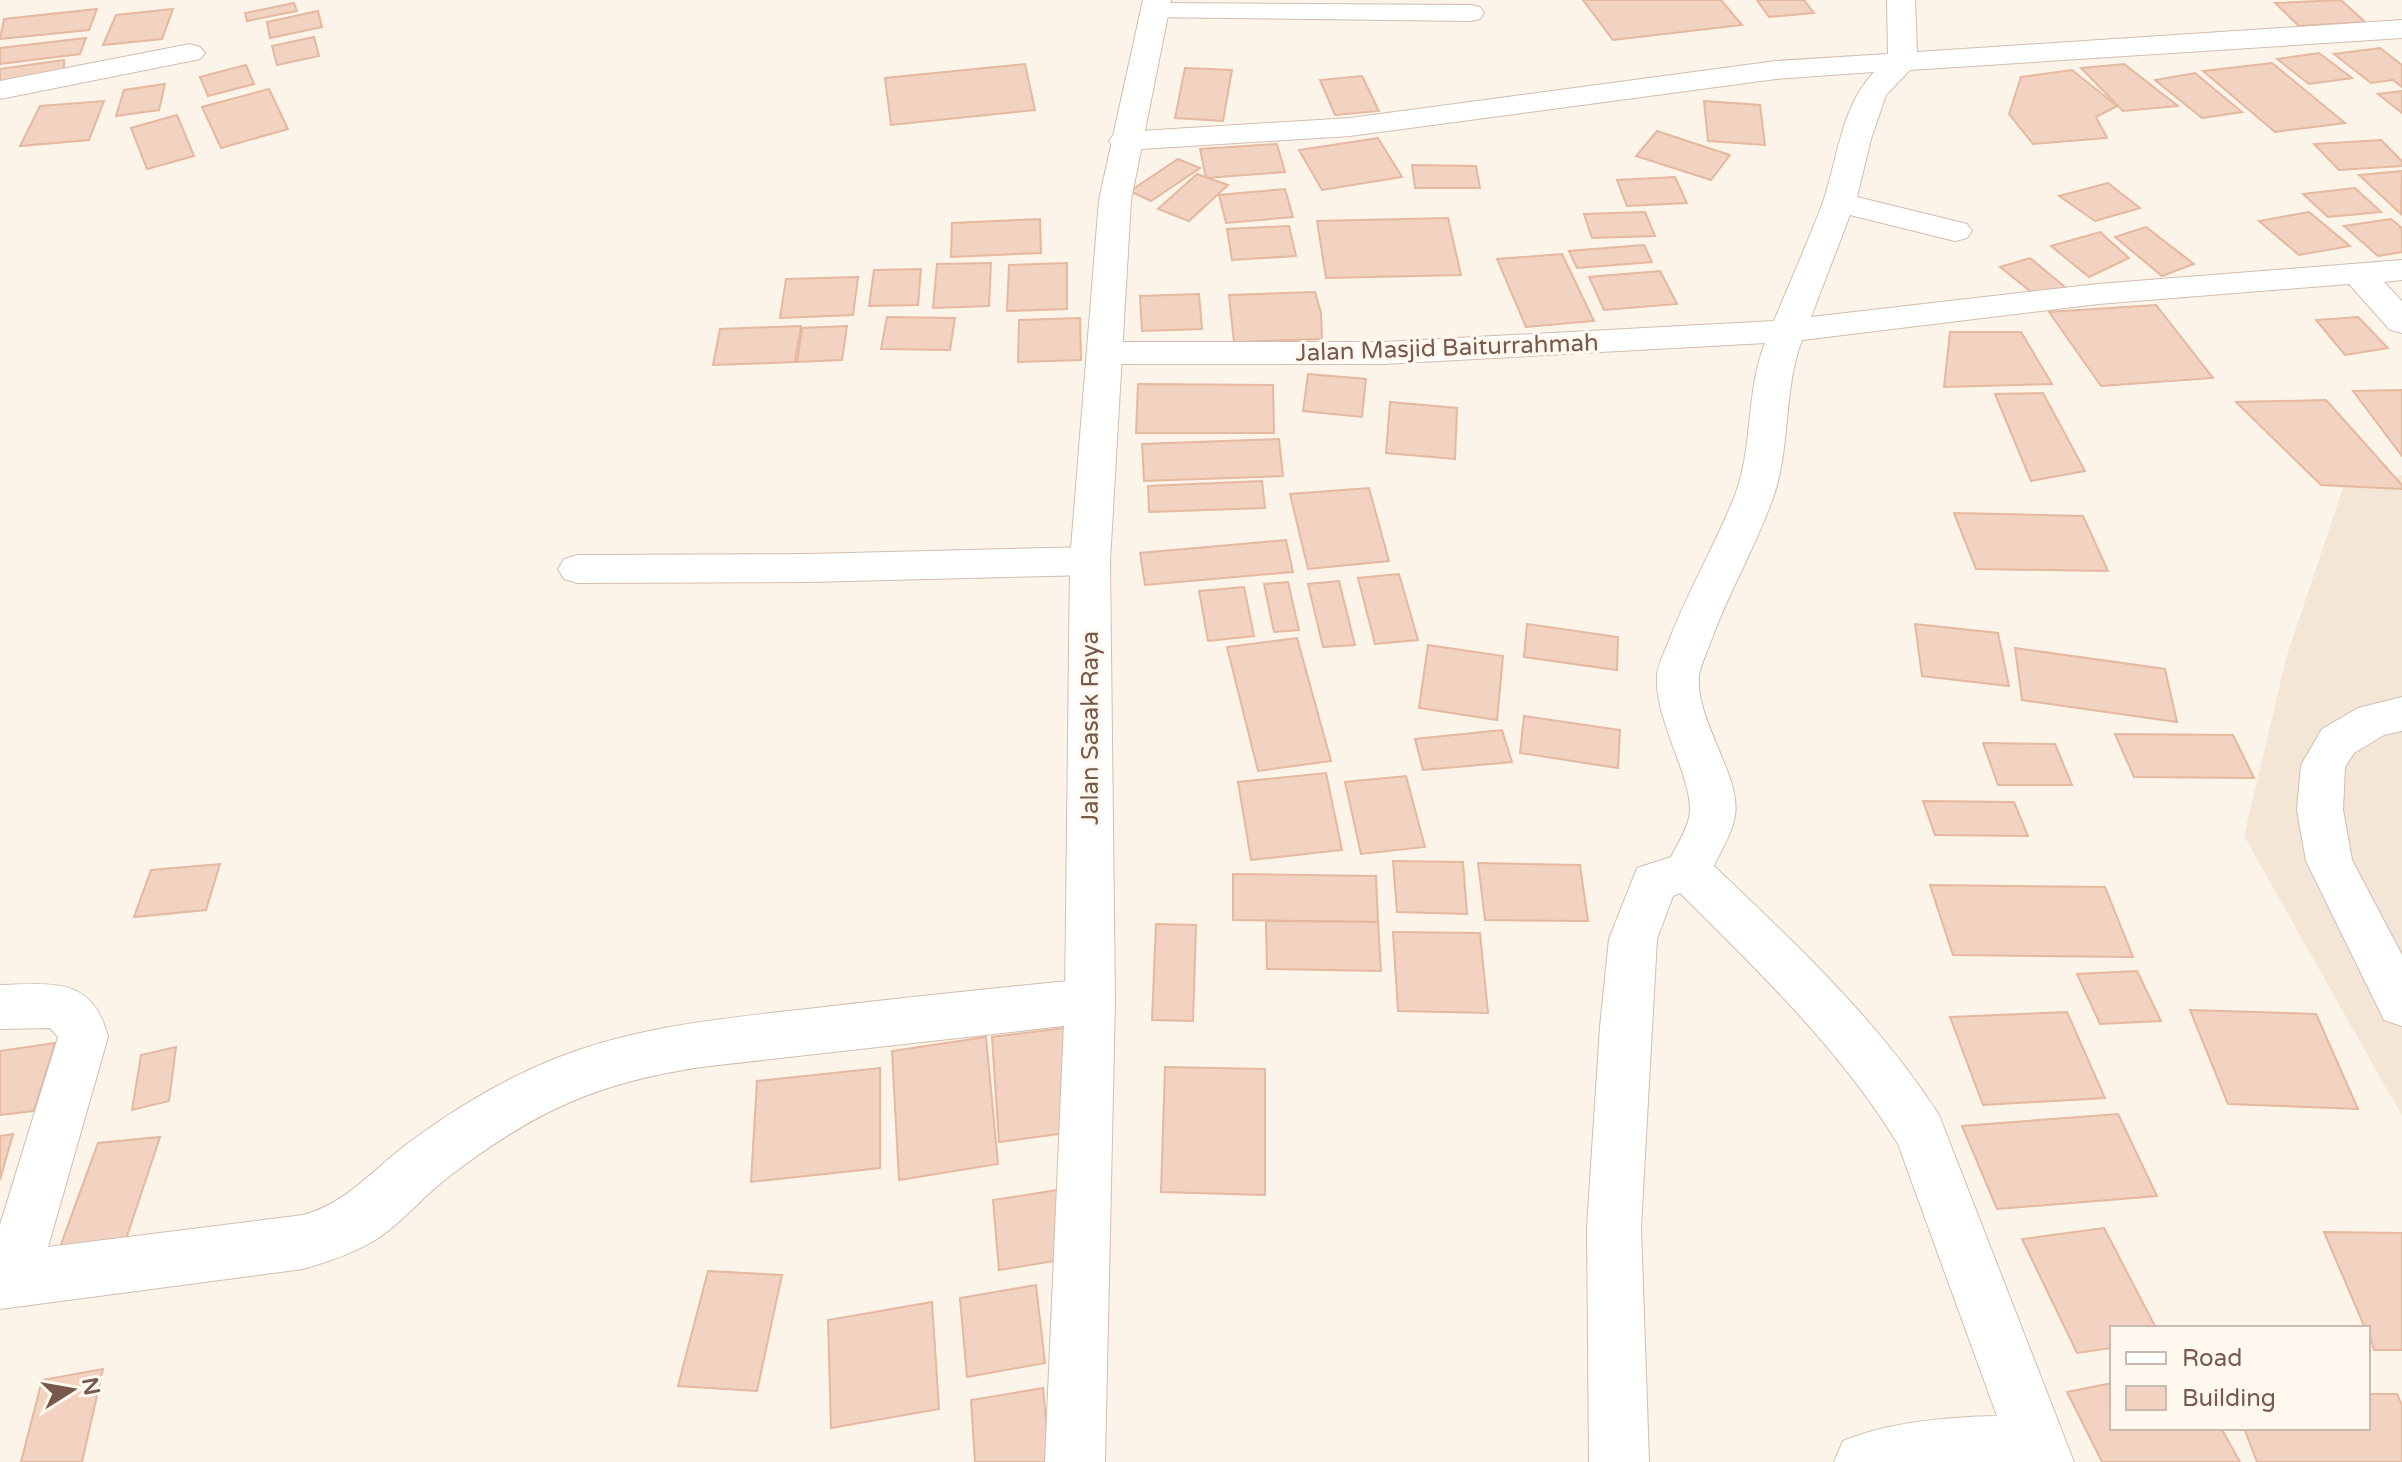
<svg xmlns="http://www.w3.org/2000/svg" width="2402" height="1462" font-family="'Varela Round',sans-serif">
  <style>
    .residential { fill: #f4e6d7 }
    .building { fill: #f2d2c0; stroke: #e5b8a0; stroke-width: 2 }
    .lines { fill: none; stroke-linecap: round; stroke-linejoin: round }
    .street-casing { stroke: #d1beb0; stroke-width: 2 }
    .secondary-casing { stroke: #d4bdae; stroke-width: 2 }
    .street { fill: #fff; fill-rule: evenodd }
    .secondary { fill: #fff; fill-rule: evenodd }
    .labels { text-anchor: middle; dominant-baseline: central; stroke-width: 7; stroke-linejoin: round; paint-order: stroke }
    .street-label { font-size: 24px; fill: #775a4c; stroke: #fff8ef }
  </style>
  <rect width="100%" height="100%" fill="#fcf4e8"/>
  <path class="residential" d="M2402 475V1116L2244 836 2287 655 2346 479Z"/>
  <g class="building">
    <path d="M1583 0H1721L1742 25 1613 40Z"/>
    <path d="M1757 0H1804L1814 13 1769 17Z"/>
    <path d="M2341 0 2365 22 2299 26 2275 3Z"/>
    <path d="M294 3 297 11 247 21 245 13Z"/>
    <path d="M97 9 89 30 0 39 4 19Z"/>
    <path d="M173 9 162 39 103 45 116 15Z"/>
    <path d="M318 11 322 27 270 38 267 22Z"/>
    <path d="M314 37 319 56 277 65 272 46Z"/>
    <path d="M86 38 80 54 0 64V48Z"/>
    <path d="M2380 48 2402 65V87L2393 80 2371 83 2334 54Z"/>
    <path d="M2319 53 2352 78 2309 84 2277 59Z"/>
    <path d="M64 60V76L0 86V69Z"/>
    <path d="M2272 63 2345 123 2275 132 2203 71Z"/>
    <path d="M1025 64 1035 110 891 125 885 78Z"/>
    <path d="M2124 64 2178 106 2123 111 2081 68Z"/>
    <path d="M246 65 254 84 208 96 200 77Z"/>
    <path d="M1185 68 1232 70 1223 121 1175 118Z"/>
    <path d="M2072 70 2117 106 2096 117 2107 138 2033 144 2009 114 2021 77Z"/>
    <path d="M2195 73 2242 112 2202 118 2155 80Z"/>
    <path d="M1362 76 1379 111 1335 115 1320 80Z"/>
    <path d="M165 84 159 110 116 116 124 90Z"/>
    <path d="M269 89 288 129 221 148 202 107Z"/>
    <path d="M2402 91V113L2378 94Z"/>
    <path d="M104 101 89 140 20 146 40 106Z"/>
    <path d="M1704 101 1760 105 1765 145 1708 141Z"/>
    <path d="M177 115 194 156 147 169 131 128Z"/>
    <path d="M1657 131 1730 155 1711 180 1636 156Z"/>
    <path d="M1378 138 1402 177 1322 190 1299 150Z"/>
    <path d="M2381 140 2402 161V166L2339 170 2314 144Z"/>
    <path d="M1277 144 1285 172 1206 178 1200 149Z"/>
    <path d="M1178 159 1200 168 1151 201 1130 191Z"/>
    <path d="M1412 165 1476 166 1480 188H1415Z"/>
    <path d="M2402 171 2401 214 2359 175Z"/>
    <path d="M1197 174 1228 185 1189 221 1158 209Z"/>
    <path d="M1675 177 1687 203 1627 206 1617 180Z"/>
    <path d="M2108 183 2140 208 2095 221 2059 196Z"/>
    <path d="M2355 188 2381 212 2328 217 2303 194Z"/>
    <path d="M1285 189 1293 217 1226 223 1219 195Z"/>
    <path d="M1645 212 1655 236 1592 238 1584 214Z"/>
    <path d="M2309 212 2350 246 2299 255 2259 221Z"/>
    <path d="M1448 218 1461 275 1326 278 1317 221Z"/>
    <path d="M1040 219 1041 253 951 257 952 223Z"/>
    <path d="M2391 219 2402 228V252L2378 256 2344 226Z"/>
    <path d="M1289 226 1296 256 1232 260 1227 229Z"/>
    <path d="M2146 227 2194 264 2162 276 2115 237Z"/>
    <path d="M2100 232 2129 258 2089 277 2051 246Z"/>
    <path d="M1644 245 1652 262 1577 268 1569 251Z"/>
    <path d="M1562 254 1594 321 1526 327 1497 259Z"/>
    <path d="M2030 258 2066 288 2035 295 2000 267Z"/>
    <path d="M991 263 989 306 933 308 937 264Z"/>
    <path d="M1067 263V309L1007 311 1009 265Z"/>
    <path d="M921 269 918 305 869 306 874 270Z"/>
    <path d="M1660 271 1677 304 1604 310 1589 277Z"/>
    <path d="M858 277 853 315 780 318 786 279Z"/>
    <path d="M1315 292 1321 313 1322 339 1234 342 1229 295Z"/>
    <path d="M1199 294 1202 329 1142 331 1140 296Z"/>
    <path d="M2156 305 2213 378 2101 386 2049 312Z"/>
    <path d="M887 317 955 318 950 350 881 349Z"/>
    <path d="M2358 317 2388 348 2345 355 2316 320Z"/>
    <path d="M1080 318 1081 360 1018 362 1019 320Z"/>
    <path d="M801 326 795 362 713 365 720 329Z"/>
    <path d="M847 326 842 360 797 362 802 328Z"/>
    <path d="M1950 332H2021L2052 384 1944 387Z"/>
    <path d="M1308 374 1366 379 1362 417 1303 411Z"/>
    <path d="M1138 384 1273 385 1274 433H1136Z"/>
    <path d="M2402 390V456L2353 391Z"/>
    <path d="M2043 393 2085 471 2031 481 1995 394Z"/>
    <path d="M2326 400 2402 485V489L2321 485 2236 402Z"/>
    <path d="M1390 402 1457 408 1455 459 1386 453Z"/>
    <path d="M1279 439 1283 476 1144 481 1142 444Z"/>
    <path d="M1262 481 1265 508 1149 512 1148 486Z"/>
    <path d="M1369 488 1389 561 1308 569 1290 494Z"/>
    <path d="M1954 513 2083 516 2108 571 1976 569Z"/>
    <path d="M1286 540 1293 572 1145 585 1140 553Z"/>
    <path d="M1399 574 1418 640 1375 644 1358 578Z"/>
    <path d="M1339 581 1355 645 1323 647 1308 584Z"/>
    <path d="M1288 582 1299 630 1274 632 1264 584Z"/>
    <path d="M1244 587 1254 636 1208 641 1199 591Z"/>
    <path d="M1527 624 1618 637 1617 670 1524 657Z"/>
    <path d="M1915 624 1998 633 2009 686 1922 676Z"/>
    <path d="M1297 638 1331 761 1258 771 1227 647Z"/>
    <path d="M1428 645 1503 656 1497 720 1419 708Z"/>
    <path d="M2015 648 2165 669 2177 722 2022 700Z"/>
    <path d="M1524 716 1620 730 1618 768 1520 753Z"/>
    <path d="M1502 730 1512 762 1423 770 1415 739Z"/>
    <path d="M2115 734 2233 735 2254 778 2134 777Z"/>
    <path d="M1983 743 2055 744 2072 785H1998Z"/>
    <path d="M1326 773 1342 850 1251 860 1238 782Z"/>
    <path d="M1406 776 1425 847 1361 854 1345 782Z"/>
    <path d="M1923 801 2014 802 2028 836 1935 835Z"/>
    <path d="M1393 861 1463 862 1467 914 1397 912Z"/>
    <path d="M1478 863 1580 865 1588 921 1485 920Z"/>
    <path d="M220 864 206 910 134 917 151 870Z"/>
    <path d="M1233 874 1376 876 1378 922 1233 920Z"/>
    <path d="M1930 885 2105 887 2133 957 1953 955Z"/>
    <path d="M1266 921 1378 922 1381 971 1267 969Z"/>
    <path d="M1156 924 1196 925 1193 1021 1152 1020Z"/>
    <path d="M1393 932 1480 933 1488 1013 1398 1011Z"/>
    <path d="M2137 971 2161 1021 2100 1024 2077 974Z"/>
    <path d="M2190 1010 2316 1014 2358 1109 2228 1104Z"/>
    <path d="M2067 1012 2105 1098 1983 1105 1950 1017Z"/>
    <path d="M1072 1027 1082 1131 999 1142 992 1037Z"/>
    <path d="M986 1037 998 1164 899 1180 892 1051Z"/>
    <path d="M55 1043 34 1111 0 1115V1051Z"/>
    <path d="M176 1047 169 1101 132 1110 141 1055Z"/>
    <path d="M1165 1067 1265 1069V1195L1161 1192Z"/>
    <path d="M880 1068V1168L751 1182 757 1081Z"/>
    <path d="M2118 1114 2157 1196 1997 1209 1962 1126Z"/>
    <path d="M13 1134 0 1180V1136Z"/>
    <path d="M160 1137 124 1245 59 1250 98 1143Z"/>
    <path d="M1058 1190 1067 1259 999 1270 993 1200Z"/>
    <path d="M2104 1228 2156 1328H2112V1348L2077 1353 2022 1239Z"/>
    <path d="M2324 1232 2402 1233V1350H2374L2368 1328H2365Z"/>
    <path d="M708 1271 782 1275 757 1391 678 1386Z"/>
    <path d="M1036 1285 1045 1363 967 1377 960 1298Z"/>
    <path d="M932 1302 939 1409 831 1428 828 1320Z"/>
    <path d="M103 1369 82 1462H21L42 1380Z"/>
    <path d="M2112 1383V1428H2221L2240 1462H2102L2067 1392Z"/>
    <path d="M1043 1388 1050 1462H975L971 1400Z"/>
    <path d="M2368 1394H2397L2402 1405V1462H2257L2244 1428H2368Z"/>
  </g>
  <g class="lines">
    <defs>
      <g id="street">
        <path d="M1887 0H1915L1917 52 2402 20V38L1910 70 1886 95 1871 139 1857 197 1967 224 1972 231 1967 238 1955 241 1850 215 1811 317 2098 284 2402 260V280L2384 282 2402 301V333L2390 330 2349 284 2098 304 1802 340C1783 390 1791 444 1774 495 1757 545 1729 591 1711 641 1707 652 1701 664 1699 675 1695 721 1741 775 1735 815 1733 832 1721 850 1714 866 1796 944 1877 1019 1939 1115L2074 1462H1834L1843 1441C1888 1422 1947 1417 1997 1416L1898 1144C1839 1048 1759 972 1680 893L1673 896 1657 939 1641 1227 1649 1462H1589L1587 1227 1600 1027 1609 939 1637 868 1671 857C1677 845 1686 831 1689 818 1697 785 1654 720 1657 677 1657 666 1664 653 1668 643 1687 593 1714 547 1734 498 1754 448 1745 393 1765 343L1384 364H1106L1093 361 1088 353 1093 345 1106 342H1384L1774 321C1790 282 1807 244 1822 205 1838 160 1840 108 1874 72L1776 79 1350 136 1125 150 1114 148 1109 141 1114 134 1125 132 1350 118 1776 61 1888 54Z"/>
        <path d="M1155 3 1470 5 1480 7 1484 13 1480 19 1470 21 1145 17 1141 11 1145 5Z"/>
        <path d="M190 44 200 47 205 53 200 59 0 99V81Z"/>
        <path d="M1090 547 1104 551 1110 561 1104 571 1090 575 809 582 578 583 564 579 558 569 564 559 578 555 809 554Z"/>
        <path d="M2402 697V731L2384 735 2354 753 2345 767 2343 810 2352 860 2402 955V1026L2384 1020 2306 861 2297 810 2301 765 2322 729 2358 708Z"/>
        <path d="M1090 979 1108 985 1115 1001 1108 1017 1090 1023 701 1067C596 1083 535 1111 451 1175 425 1194 404 1221 377 1239 354 1253 328 1262 303 1269L0 1309V1225L58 1037 50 1028 0 1029V985C52 984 93 976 108 1037L48 1247 303 1215C348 1203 375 1167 411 1141 453 1110 499 1082 547 1062 630 1027 719 1019 807 1009 901 998 996 988 1090 979Z"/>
      </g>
      <path id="secondary" d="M1143 0H1171L1131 200 1110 561 1115 1001 1105 1462H1045L1065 1001 1070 561 1099 200Z"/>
    </defs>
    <use href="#street" class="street-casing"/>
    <use href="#secondary" class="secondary-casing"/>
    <use href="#street" class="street"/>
    <use href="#secondary" class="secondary"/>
  </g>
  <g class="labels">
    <g class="street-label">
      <text transform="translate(1447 348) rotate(-2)">Jalan Masjid Baiturrahmah</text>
      <text transform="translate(1090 728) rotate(-90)">Jalan Sasak Raya</text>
    </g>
  </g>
  <rect x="2110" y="1326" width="260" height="104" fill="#fff8ef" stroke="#c9b9ae" stroke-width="2"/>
  <rect x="2126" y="1352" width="40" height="12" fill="#ffffff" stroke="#c9b9ae" stroke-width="2"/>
  <text x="2182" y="1366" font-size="24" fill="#775a4c">Road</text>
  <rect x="2126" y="1386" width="40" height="24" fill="#f2d2c0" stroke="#c9b9ae" stroke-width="2"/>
  <text x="2182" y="1406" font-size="24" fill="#775a4c">Building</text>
  <g transform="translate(72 1390) rotate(79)" stroke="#fff8ef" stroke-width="6" paint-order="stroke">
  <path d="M0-6L14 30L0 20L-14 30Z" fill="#775a4c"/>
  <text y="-12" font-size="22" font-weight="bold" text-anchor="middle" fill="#775a4c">N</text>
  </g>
</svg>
